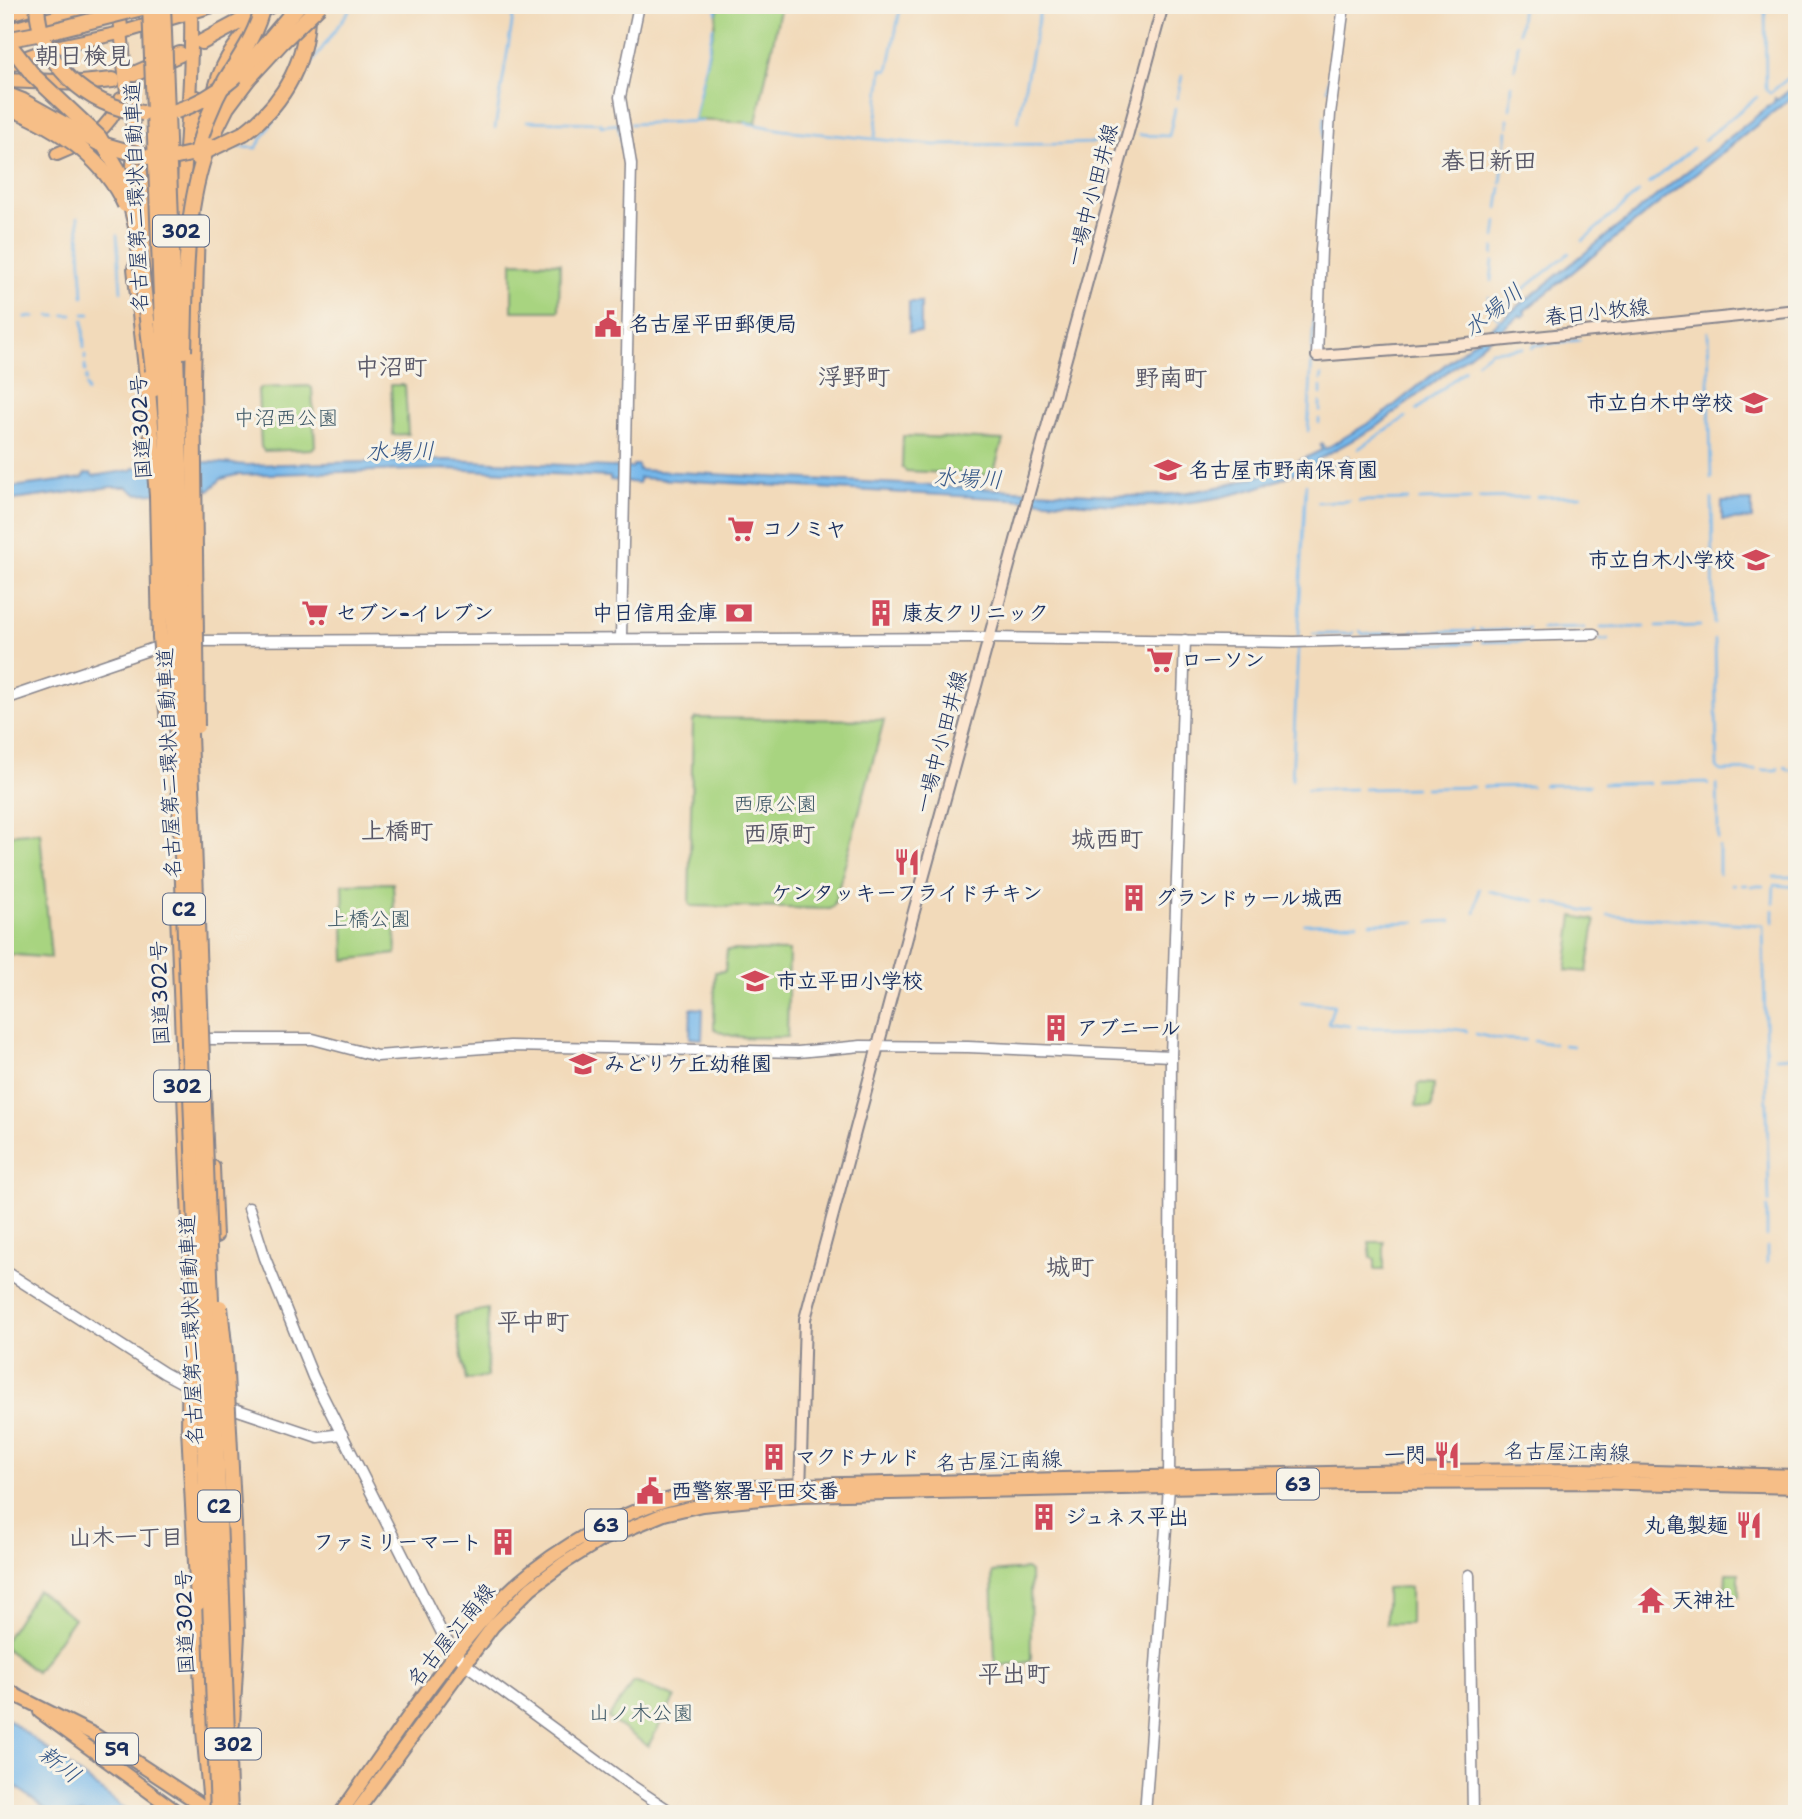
<svg xmlns="http://www.w3.org/2000/svg" width="1802" height="1819" font-family="'Shantell Sans','Klee One',sans-serif">
  <style>
    .green { fill: #a8d480; stroke: #62826f; stroke-width: 2 }
    .water { fill: #76b8eb; stroke: #4874a4; stroke-width: 2 }
    .lines { fill: none; stroke-linecap: round; stroke-linejoin: round }
    .stream { stroke: #76b8eb; stroke-width: 2.5 }
    .tertiary-casing { stroke: #86848c; stroke-width: 13 }
    .secondary-casing { stroke: #86848c; stroke-width: 14 }
    .primary-casing { stroke: #86848c; stroke-width: 16 }
    .trunk-casing { stroke: #86848c; stroke-width: 16 }
    .motorway-casing { stroke: #86848c; stroke-width: 18 }
    .tertiary { stroke: #fff; stroke-width: 10 }
    .secondary { stroke: #fbe5cf; stroke-width: 10 }
    .primary { stroke: #f6be87; stroke-width: 12 }
    .trunk { stroke: #f6be87; stroke-width: 12 }
    .motorway { stroke: #f6be87; stroke-width: 14 }
    .rail-casing { stroke: #1b2f5e; stroke-width: 5 }
    .rail { stroke: #f7f3e8; stroke-width: 2.5; stroke-dasharray: 8; stroke-linecap: butt }
    .motorway-bridge-casing { stroke: #86848c; stroke-width: 18; stroke-linecap: butt }
    .motorway-bridge { stroke: #f6be87; stroke-width: 14 }
    .labels { text-anchor: middle; dominant-baseline: central; stroke-width: 6; stroke-linejoin: round; paint-order: stroke }
    .shield { fill: #f7f3e8; stroke: #5d6a87; stroke-width: 2 }
    .shield-label { font-size: 19px; font-weight: bold; fill: #1b2f5e }
    .street-label { font-size: 21px; fill: #1b2f5e; stroke: #f7f3e8 }
    .poi-label { font-size: 21px; font-weight: bold; fill: #1b2f5e; stroke: #f7f3e8; text-anchor: start }
    .park-label { font-size: 21px; fill: #3e5866; stroke: #f7f3e8 }
    .water-label { font-size: 23px; font-style: italic; fill: #365888; stroke: #f7f3e8 }
    .neighbourhood-label { font-size: 23px; font-weight: bold; fill: #5a5969; stroke: #f7f3e8 }
    .quarter-label { font-size: 24px; font-weight: bold; fill: #5a5969; stroke: #f7f3e8 }
  </style>
  <rect width="100%" height="100%" fill="#f7f3e8"/>
  <filter id="ink" filterUnits="userSpaceOnUse"><feTurbulence type="fractalNoise" baseFrequency=".0143" numOctaves="2"/><feDisplacementMap in="SourceGraphic" scale="14" xChannelSelector="R" yChannelSelector="G"/><feConvolveMatrix kernelMatrix="1 2 1 2 8 2 1 2 1" color-interpolation-filters="sRGB"/></filter>
  <filter id="wash" filterUnits="userSpaceOnUse"><feTurbulence type="fractalNoise" baseFrequency=".00686" numOctaves="4" result="noise"/><feDisplacementMap in="SourceGraphic" scale="28" xChannelSelector="R" yChannelSelector="G"/><feGaussianBlur stdDeviation="1.57" result="paint"/><feColorMatrix in="noise" values="0 0 0 0 0 0 0 0 0 0 0 0 0 0 0 0 0 1.4 0 .05"/><feComposite in="paint" operator="in"/></filter>
  <g filter="url(#wash)">
    <rect width="100%" height="100%" fill="#f2daba"/>
    <g class="green">
      <path d="M719 5H781L756 123 694 120Z"/>
      <path d="M512 262 560 263 559 311H512Z"/>
      <path d="M391 385H405L408 434 393 435Z"/>
      <path d="M309 386 312 388 315 446 312 449 264 451 261 447 258 390 260 388Z"/>
      <path d="M903 436 1003 440 994 471 987 475 906 471 902 467Z"/>
      <path d="M696 718 884 720 834 905 830 909 692 906 689 904 693 721Z"/>
      <path d="M40 832 51 958 5 954V835Z"/>
      <path d="M393 883 396 954 345 960 343 884Z"/>
      <path d="M1573 916 1594 920 1595 923 1587 972 1566 970Z"/>
      <path d="M727 950 789 951 787 1037C768 1037 728 1041 714 1028L715 972 725 971Z"/>
      <path d="M1421 1083 1434 1084 1432 1108 1416 1106 1418 1085Z"/>
      <path d="M1369 1242H1384V1270H1375V1259L1371 1258Z"/>
      <path d="M488 1309 487 1377 466 1380 455 1316Z"/>
      <path d="M1026 1569 1030 1572 1031 1659 1029 1662 998 1666 995 1664 992 1572Z"/>
      <path d="M1726 1573H1739V1596L1725 1594Z"/>
      <path d="M1410 1587V1624H1386V1588Z"/>
      <path d="M37 1590 74 1618 36 1672 5 1648V1640Z"/>
      <path d="M634 1682 675 1697 648 1746 608 1718Z"/>
    </g>
    <g class="water">
      <path d="M1797 84V93L1524 311 1526 314 1522 317 1520 315 1378 426 1317 460 1315 468 1311 465C1257 494 1196 505 1136 506L639 478V483L610 480V477L447 469 236 475 221 479 210 490 136 494 127 487H111L5 501V488L83 478 84 474 91 473 93 476 132 470 133 468 209 462 246 465 447 460 633 468V465H638L639 470 1128 496C1197 497 1260 481 1322 450L1320 446 1322 444 1325 449 1382 415 1774 102 1775 98 1777 100Z"/>
      <rect x="909" y="302" width="12" height="30"/>
      <path d="M1752 501V519L1722 520V502Z"/>
      <path d="M691 1008 703 1009 702 1039 690 1038Z"/>
      <path d="M5 1717 132 1814H52L5 1778Z"/>
    </g>
    <g class="lines">
      <g class="stream">
        <path d="M1765 5 1766 90 1769 92"/>
        <path d="M716 13 717 5"/>
        <path d="M1519 32 1522 5"/>
        <path d="M1515 69 1518 44"/>
        <path d="M294 88 353 5"/>
        <path d="M1328 89 1337 16"/>
        <path d="M1770 93 1797 71"/>
        <path d="M1177 98 1182 76"/>
        <path d="M1510 109 1512 85"/>
        <path d="M527 121 601 123V126L618 124 624 153"/>
        <path d="M694 121 713 27"/>
        <path d="M1018 121 1041 5"/>
        <path d="M746 123 783 130 934 145 1062 144 1090 143 1116 137"/>
        <path d="M631 124 702 121"/>
        <path d="M1508 126V119"/>
        <path d="M495 128 515 5"/>
        <path d="M1139 135 1169 136 1175 109"/>
        <path d="M875 136 882 69 888 70 901 5"/>
        <path d="M1704 140 1757 97"/>
        <path d="M236 147 256 148 281 109"/>
        <path d="M1505 151 1507 131"/>
        <path d="M1501 183 1504 156"/>
        <path d="M1649 184 1693 148"/>
        <path d="M1498 208 1501 188"/>
        <path d="M78 217 83 296"/>
        <path d="M1318 229 1325 117"/>
        <path d="M117 235 121 291"/>
        <path d="M1495 238 1497 222"/>
        <path d="M1582 241 1639 192"/>
        <path d="M1493 255 1494 248"/>
        <path d="M1491 281 1493 261"/>
        <path d="M1519 293 1569 253"/>
        <path d="M1489 297V306L1501 322"/>
        <path d="M1496 312 1512 299"/>
        <path d="M84 314H90"/>
        <path d="M64 315H72"/>
        <path d="M50 316H57"/>
        <path d="M25 317H35"/>
        <path d="M5 318H8"/>
        <path d="M83 320 84 348"/>
        <path d="M1708 332 1711 478"/>
        <path d="M1532 348 1535 345 1580 340"/>
        <path d="M85 355V359"/>
        <path d="M1477 362 1491 351 1523 348"/>
        <path d="M85 365V371"/>
        <path d="M86 377V381"/>
        <path d="M1321 380 1322 375"/>
        <path d="M86 386 87 392"/>
        <path d="M1321 394V387"/>
        <path d="M1416 410 1465 370"/>
        <path d="M1320 411V402"/>
        <path d="M1319 423V419"/>
        <path d="M1308 431 1315 295"/>
        <path d="M1358 449 1406 417"/>
        <path d="M1323 472 1348 456"/>
        <path d="M1537 497 1581 496"/>
        <path d="M1479 498 1527 497"/>
        <path d="M1712 499 1714 624"/>
        <path d="M1419 500 1470 499"/>
        <path d="M1359 501 1408 500"/>
        <path d="M1318 502 1349 501"/>
        <path d="M1657 627 1700 626"/>
        <path d="M1601 628 1644 627"/>
        <path d="M1480 629 1482 631 1529 629"/>
        <path d="M1541 629 1584 628"/>
        <path d="M1420 630 1422 632 1472 631 1474 629"/>
        <path d="M1360 631 1363 634 1411 633 1414 630"/>
        <path d="M1313 634H1352L1354 632"/>
        <path d="M1298 636 1306 484"/>
        <path d="M1600 640H1608"/>
        <path d="M1715 640 1717 768 1722 771 1756 770"/>
        <path d="M1542 641 1586 640"/>
        <path d="M1482 642 1531 641"/>
        <path d="M1422 644 1472 643"/>
        <path d="M1380 645 1412 644"/>
        <path d="M1785 767 1788 770H1797"/>
        <path d="M1763 770H1777L1778 768"/>
        <path d="M1292 780 1298 648"/>
        <path d="M1660 783 1706 782 1708 784"/>
        <path d="M1603 784 1649 783"/>
        <path d="M1717 784 1718 828"/>
        <path d="M1543 785H1590"/>
        <path d="M1484 787 1531 786"/>
        <path d="M1425 788 1474 787"/>
        <path d="M1364 789 1415 788"/>
        <path d="M1307 790 1355 789"/>
        <path d="M1718 831V839"/>
        <path d="M1719 847V874"/>
        <path d="M1774 877H1797"/>
        <path d="M1731 884 1734 885"/>
        <path d="M1742 885H1747"/>
        <path d="M1751 886H1763"/>
        <path d="M1489 891 1535 901"/>
        <path d="M1547 903 1593 912"/>
        <path d="M1773 904 1774 885 1797 887"/>
        <path d="M1773 910V922"/>
        <path d="M1475 913 1479 889"/>
        <path d="M1608 915 1763 925 1769 1202"/>
        <path d="M1430 922 1451 921"/>
        <path d="M1370 923 1416 922"/>
        <path d="M1304 924 1357 923"/>
        <path d="M1301 1002 1334 1005 1328 1023 1350 1026"/>
        <path d="M1358 1027C1394 1030 1431 1024 1467 1031"/>
        <path d="M1476 1034 1497 1039 1525 1040"/>
        <path d="M1534 1041 1554 1044"/>
        <path d="M1564 1045 1573 1046"/>
        <path d="M1776 1057 1797 1056"/>
        <path d="M1767 1208V1236"/>
        <path d="M1767 1247V1263"/>
      </g>
    </g>
  </g>
  <g filter="url(#ink)">
    <g class="lines">
      <defs>
        <g id="tertiary">
          <path d="M1317 356 1321 250 1330 114 1344 5"/>
          <path d="M621 638 631 164 620 97 639 5"/>
          <path d="M191 641 990 638 1294 642 1594 634"/>
          <path d="M5 699 166 644"/>
          <path d="M208 1039H313L377 1056 510 1046 798 1052 861 1046 968 1047 1171 1056"/>
          <path d="M249 1208 265 1258 313 1377 444 1637 464 1663 629 1784 674 1814"/>
          <path d="M5 1271 164 1373 194 1389"/>
          <path d="M226 1406 318 1437 342 1434"/>
          <path d="M1469 1575 1473 1814"/>
          <path d="M1145 1814 1169 1487 1171 1056 1185 640"/>
        </g>
        <g id="secondary">
          <path d="M1317 356 1448 346 1797 310"/>
          <path d="M800 1492 805 1319 913 915 1163 5"/>
        </g>
        <g id="primary">
          <path d="M5 1687 17 1696 95 1735 197 1802 211 1814"/>
          <path d="M40 1712 180 1814"/>
          <path d="M340 1814C389 1745 436 1672 493 1608 534 1561 603 1520 663 1501 707 1488 754 1487 800 1485L1414 1471 1584 1470 1797 1476"/>
          <path d="M355 1814 493 1626 531 1588 564 1563 601 1540 664 1514 702 1505 800 1495 1355 1483 1585 1482 1797 1487"/>
        </g>
        <g id="trunk">
          <path d="M119 5 126 86 150 225 153 279"/>
          <path d="M5 15 41 5"/>
          <path d="M5 31 99 5"/>
          <path d="M50 48 120 33 216 5"/>
          <path d="M197 97 199 138"/>
          <path d="M213 98C218 68 234 42 257 22"/>
          <path d="M57 154C87 142 109 131 121 99"/>
          <path d="M180 274C181 184 193 95 191 5"/>
          <path d="M177 913 192 1300"/>
          <path d="M213 1167 216 1236"/>
        </g>
        <g id="motorway">
          <path d="M202 42 271 5"/>
          <path d="M5 66 57 47"/>
          <path d="M134 74 180 54"/>
          <path d="M5 80 81 83 113 80"/>
          <path d="M244 133C286 102 309 57 307 5"/>
          <path d="M208 145 227 107 248 79"/>
          <path d="M132 202 135 145"/>
          <path d="M135 268 147 378"/>
          <path d="M193 377 197 222"/>
          <path d="M198 1603 204 1731 211 1804"/>
          <path d="M232 1724 237 1635 234 1525"/>
        </g>
      </defs>
      <use href="#tertiary" class="tertiary-casing"/>
      <use href="#secondary" class="secondary-casing"/>
      <use href="#primary" class="primary-casing"/>
      <use href="#trunk" class="trunk-casing"/>
      <use href="#motorway" class="motorway-casing"/>
      <use href="#tertiary" class="tertiary"/>
      <use href="#secondary" class="secondary"/>
      <use href="#primary" class="primary"/>
      <use href="#trunk" class="trunk"/>
      <use href="#motorway" class="motorway"/>
      <defs>
        <path id="rail" d="M1726 1814 1797 1804"/>
      </defs>
      <use href="#rail" class="rail-casing"/>
      <use href="#rail" class="rail"/>
      <defs>
        <g id="motorway-bridge">
          <path d="M37 5C39 64 86 106 143 113"/>
          <path d="M150 5 218 1814"/>
          <path d="M163 5 230 1814"/>
          <path d="M5 39 33 75 99 137 125 181 137 231 155 389"/>
          <path d="M5 40 47 32 154 5"/>
          <path d="M248 79 282 42 320 5"/>
          <path d="M5 94 23 101 98 143 147 157"/>
          <path d="M5 106C53 125 103 156 125 205"/>
          <path d="M176 111C236 92 259 49 299 5"/>
          <path d="M177 157 209 150 244 133"/>
          <path d="M196 157C202 129 212 104 226 79 241 55 257 33 263 5"/>
          <path d="M184 351C186 281 184 210 208 145"/>
          <path d="M193 377 197 726"/>
          <path d="M147 378 157 496 160 637 168 722"/>
          <path d="M220 1307 225 1354 234 1525"/>
          <path d="M190 1328 189 1428 198 1603"/>
        </g>
      </defs>
      <use href="#motorway-bridge" class="motorway-bridge-casing"/>
      <use href="#motorway-bridge" class="motorway-bridge"/>
    </g>
  </g>
  <defs>
    <symbol id="civic-bare" viewBox="-9 -9 18 18"><path d="M-.6-6.5H3V-4.5H.6V-3L4-1V1h2V6H-6V1h2V-1L-.6-3ZM-1.2 2.5V6h2.4V2.5Z" fill="#d1495b" stroke="#f7f3e8" stroke-width="2.5" paint-order="stroke"/></symbol>
    <symbol id="school-bare" viewBox="-9 -9 18 18"><path d="M0-5L7-2L0 1L-7-2ZM-4 1L0 2.5L4 1V4Q0 6-4 4Z" fill="#d1495b" stroke="#f7f3e8" stroke-width="2.5" paint-order="stroke"/></symbol>
    <symbol id="supermarket-bare" viewBox="-9 -9 18 18"><path d="M-6-5.5h2.5l.6 2H6L4.5 2H-2.5L-4.4-4H-6ZM-1.5 3.2a1.3 1.3 0 1 0 .1 0ZM3 3.2a1.3 1.3 0 1 0 .1 0Z" fill="#d1495b" stroke="#f7f3e8" stroke-width="2.5" paint-order="stroke"/></symbol>
    <symbol id="bank-bare" viewBox="-9 -9 18 18"><path d="M-6-4H6V4H-6ZM0-2.3a2.3 2.3 0 1 0 0 4.6a2.3 2.3 0 1 0 0-4.6Z" fill="#d1495b" stroke="#f7f3e8" stroke-width="2.5" paint-order="stroke"/></symbol>
    <symbol id="building-bare" viewBox="-9 -9 18 18"><path d="M-4-6H4V6H1V3H-1V6H-4ZM-2.5-4.3h1.7v1.8h-1.7ZM.8-4.3h1.7v1.8H.8ZM-2.5-1h1.7V.8h-1.7ZM.8-1h1.7V.8H.8Z" fill="#d1495b" stroke="#f7f3e8" stroke-width="2.5" paint-order="stroke"/></symbol>
    <symbol id="restaurant-bare" viewBox="-9 -9 18 18"><path d="M-5-6h1v4h1v-4h1v4h1v-4h1v5L-1.5 .5V6h-2V.5L-5-1ZM5-6V6H3V1.5H1.5Q1.5-4 5-6Z" fill="#d1495b" stroke="#f7f3e8" stroke-width="2.5" paint-order="stroke"/></symbol>
    <symbol id="temple-bare" viewBox="-9 -9 18 18"><path d="M0-6L5-2H3V0L6.5 2.5H4V6H1.5V3h-3V6H-4V2.5H-6.5L-3 0V-2H-5Z" fill="#d1495b" stroke="#f7f3e8" stroke-width="2.5" paint-order="stroke"/></symbol>
  </defs>
  <g fill-rule="evenodd">
    <use href="#civic-bare" x="589" y="305" width="38" height="38"/>
    <use href="#school-bare" x="1735" y="384" width="38" height="38"/>
    <use href="#school-bare" x="1149" y="451" width="38" height="38"/>
    <use href="#supermarket-bare" x="722" y="510" width="38" height="38"/>
    <use href="#school-bare" x="1737" y="541" width="38" height="38"/>
    <use href="#supermarket-bare" x="296" y="594" width="38" height="38"/>
    <use href="#bank-bare" x="720" y="594" width="38" height="38"/>
    <use href="#building-bare" x="862" y="594" width="38" height="38"/>
    <use href="#supermarket-bare" x="1141" y="641" width="38" height="38"/>
    <use href="#restaurant-bare" x="888" y="843" width="38" height="38"/>
    <use href="#building-bare" x="1115" y="879" width="38" height="38"/>
    <use href="#school-bare" x="736" y="962" width="38" height="38"/>
    <use href="#building-bare" x="1037" y="1009" width="38" height="38"/>
    <use href="#school-bare" x="564" y="1045" width="38" height="38"/>
    <use href="#restaurant-bare" x="1428" y="1436" width="38" height="38"/>
    <use href="#building-bare" x="755" y="1438" width="38" height="38"/>
    <use href="#civic-bare" x="631" y="1472" width="38" height="38"/>
    <use href="#building-bare" x="1025" y="1498" width="38" height="38"/>
    <use href="#restaurant-bare" x="1730" y="1506" width="38" height="38"/>
    <use href="#building-bare" x="484" y="1523" width="38" height="38"/>
    <use href="#temple-bare" x="1632" y="1581" width="38" height="38"/>
  </g>
  <g class="labels">
    <g class="shield">
      <rect x="153" y="215.5" width="56" height="31" rx="5"/>
      <rect x="163" y="893.5" width="42" height="31" rx="5"/>
      <rect x="154" y="1070.5" width="56" height="31" rx="5"/>
      <rect x="1277" y="1468.5" width="42" height="31" rx="5"/>
      <rect x="198" y="1490.5" width="42" height="31" rx="5"/>
      <rect x="585" y="1509.5" width="42" height="31" rx="5"/>
      <rect x="205" y="1728.5" width="56" height="31" rx="5"/>
      <rect x="96" y="1733.5" width="42" height="31" rx="5"/>
    </g>
    <g class="shield-label">
      <text x="181" y="231">302</text>
      <text x="184" y="909">C2</text>
      <text x="182" y="1086">302</text>
      <text x="1298" y="1484">63</text>
      <text x="219" y="1506">C2</text>
      <text x="606" y="1525">63</text>
      <text x="233" y="1744">302</text>
      <text x="117" y="1749">59</text>
    </g>
    <g class="street-label">
      <text transform="translate(1092 195) rotate(-75)">一場中小田井線</text>
      <text transform="translate(136 197) rotate(-92)">名古屋第二環状自動車道</text>
      <text transform="translate(1597 312) rotate(-6)">春日小牧線</text>
      <text transform="translate(141 427) rotate(-93)">国道302号</text>
      <text transform="translate(941 742) rotate(-75)">一場中小田井線</text>
      <text transform="translate(169 763) rotate(-92)">名古屋第二環状自動車道</text>
      <text transform="translate(160 993) rotate(-92)">国道302号</text>
      <text transform="translate(191 1330) rotate(-92)">名古屋第二環状自動車道</text>
      <text transform="translate(1567 1452) rotate(1)">名古屋江南線</text>
      <text transform="translate(999 1461) rotate(-2)">名古屋江南線</text>
      <text transform="translate(185 1622) rotate(-92)">国道302号</text>
      <text transform="translate(451 1635) rotate(-51)">名古屋江南線</text>
    </g>
    <g class="poi-label">
      <text x="629" y="324">名古屋平田郵便局</text>
      <text x="1733" y="403" text-anchor="end">市立白木中学校</text>
      <text x="1189" y="470">名古屋市野南保育園</text>
      <text x="762" y="529">コノミヤ</text>
      <text x="1735" y="560" text-anchor="end">市立白木小学校</text>
      <text x="336" y="613">セブン-イレブン</text>
      <text x="718" y="613" text-anchor="end">中日信用金庫</text>
      <text x="902" y="613">康友クリニック</text>
      <text x="1181" y="660">ローソン</text>
      <text x="907" y="893" text-anchor="middle">ケンタッキーフライドチキン</text>
      <text x="1155" y="898">グランドゥール城西</text>
      <text x="776" y="981">市立平田小学校</text>
      <text x="1077" y="1028">アブニール</text>
      <text x="604" y="1064">みどりケ丘幼稚園</text>
      <text x="1426" y="1455" text-anchor="end">一閃</text>
      <text x="795" y="1457">マクドナルド</text>
      <text x="671" y="1491">西警察署平田交番</text>
      <text x="1065" y="1517">ジュネス平出</text>
      <text x="1728" y="1525" text-anchor="end">丸亀製麺</text>
      <text x="482" y="1542" text-anchor="end">ファミリーマート</text>
      <text x="1672" y="1600">天神社</text>
    </g>
    <g class="park-label">
      <text x="286" y="418">中沼西公園</text>
      <text x="775" y="804">西原公園</text>
      <text x="369" y="919">上橋公園</text>
      <text x="641" y="1713">山ノ木公園</text>
    </g>
    <g class="water-label">
      <text transform="translate(1493 310) rotate(-39)">水場川</text>
      <text transform="translate(400 451) rotate(-1)">水場川</text>
      <text transform="translate(968 478) rotate(3)">水場川</text>
      <text transform="translate(60 1764) rotate(38)">新川</text>
    </g>
    <g class="neighbourhood-label">
      <text x="126" y="1537">山木一丁目</text>
    </g>
    <g class="quarter-label">
      <text x="83" y="56">朝日検見</text>
      <text x="1489" y="161">春日新田</text>
      <text x="391" y="367">中沼町</text>
      <text x="854" y="377">浮野町</text>
      <text x="1171" y="378">野南町</text>
      <text x="397" y="831">上橋町</text>
      <text x="779" y="834">西原町</text>
      <text x="1107" y="839">城西町</text>
      <text x="1070" y="1267">城町</text>
      <text x="533" y="1322">平中町</text>
      <text x="1014" y="1674">平出町</text>
    </g>
  </g>
  <rect width="1802" height="1819" fill="none" stroke="#f7f3e8" stroke-width="28"/>
</svg>
